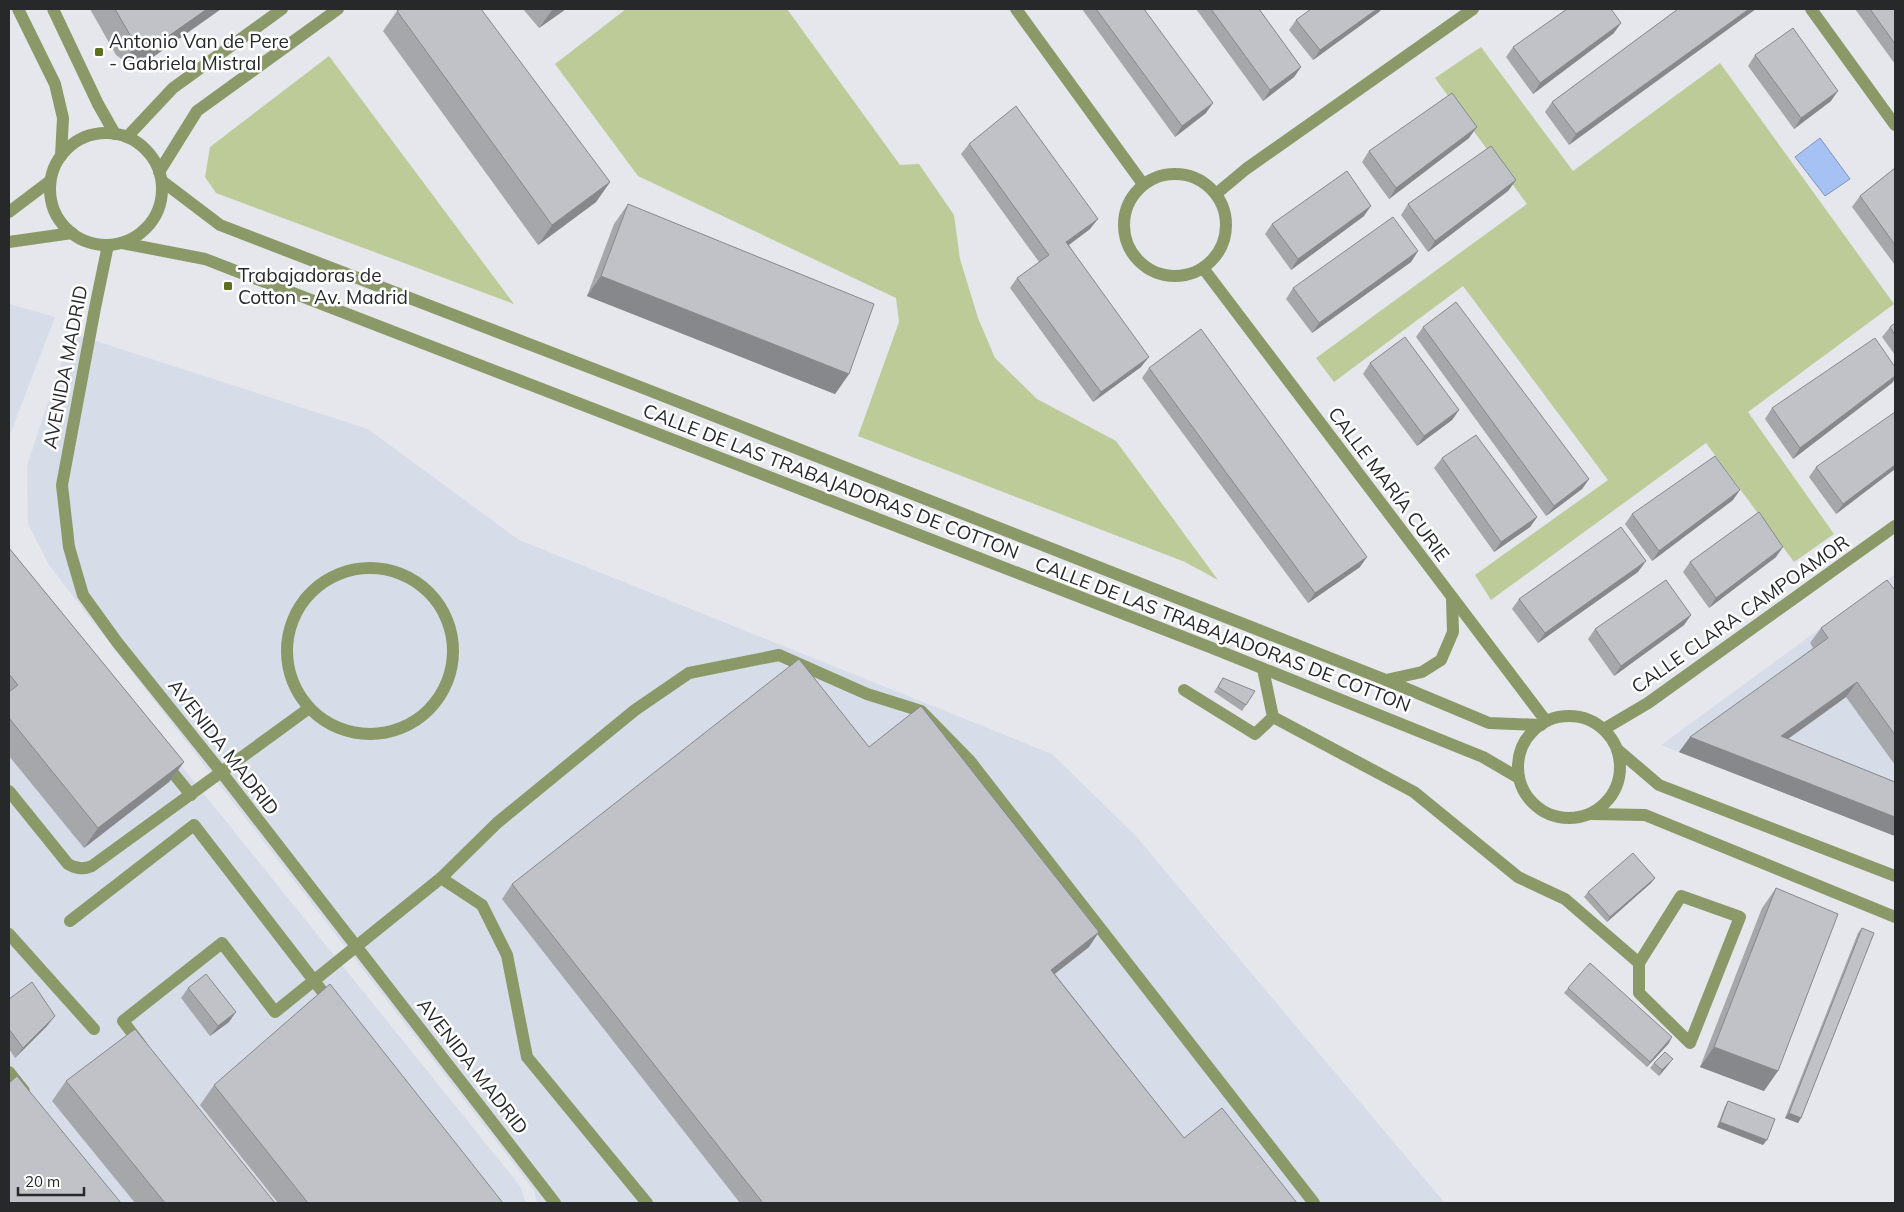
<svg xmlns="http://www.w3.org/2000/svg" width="1904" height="1212" font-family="Mulish,sans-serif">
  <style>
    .built { fill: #d6dde8 }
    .green { fill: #bccb98 }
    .water { fill: #a6c2f5; stroke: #8094b8 }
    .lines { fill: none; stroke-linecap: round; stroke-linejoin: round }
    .minor { stroke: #8b9968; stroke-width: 12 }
    .wall { fill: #a5a7ab }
    .shaded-wall { fill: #86888b }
    .building { fill: #c0c2c7; stroke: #86888b }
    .poi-dot { fill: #5d701f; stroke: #fff; stroke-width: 2 }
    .labels { text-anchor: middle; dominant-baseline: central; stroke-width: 5; stroke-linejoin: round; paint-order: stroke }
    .poi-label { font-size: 19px; fill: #27282a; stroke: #fff; text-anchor: start }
    .street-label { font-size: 19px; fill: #27282a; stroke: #fff }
  </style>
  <rect width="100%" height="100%" fill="#e5e7ec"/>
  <g class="built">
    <path d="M9 304 55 317 9 437Z"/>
    <path d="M71 333 368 429 519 540 1052 754 1135 835 1445 1203H537L534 1190 49 565 28 524 27 466Z"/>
    <path d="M9 552 520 1186 526 1203H9Z"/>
    <path d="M1895 574V836L1661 745Z"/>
  </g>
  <g class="green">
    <path d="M626 9H787L900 165 919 164 954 215 960 259 978 318 995 358 1037 399 1116 441 1218 580 1185 562 858 436 899 322 896 298 638 176 555 64Z"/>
    <path d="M1481 47 1573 171 1720 63 1894 304 1748 412 1834 534 1794 562 1706 443 1491 600 1475 575 1608 480 1463 286 1334 382 1316 358 1527 204 1435 78Z"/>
    <path d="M329 56 514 304 216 193 205 177 210 147Z"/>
  </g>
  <path class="water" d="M1820 138 1850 179 1825 196 1795 157Z"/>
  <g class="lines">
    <g class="minor">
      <path d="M18 9 55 84 63 118 61 156"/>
      <path d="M53 9 98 104 115 134"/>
      <path d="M1016 9 1143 184"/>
      <path d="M1811 9 1895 125"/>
      <circle cx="106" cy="189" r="56"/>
      <path d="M127 137 173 88 282 9"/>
      <path d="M159 172 197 111 338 9"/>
      <circle cx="1175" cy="225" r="51"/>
      <path d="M162 181 220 225 643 388 1386 680 1489 723 1541 725"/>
      <path d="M1216 194 1246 169 1473 9"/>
      <path d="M9 212 50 181"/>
      <path d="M9 242 72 233"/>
      <path d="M122 243 205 259 1212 648 1483 757 1519 778"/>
      <path d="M108 245 95 308 62 485 69 547 83 595 117 642 222 773 555 1203"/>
      <path d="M1203 268 1546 721"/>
      <circle cx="370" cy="651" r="83"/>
      <path d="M1386 680 1422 672 1441 660 1453 632 1452 600"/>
      <path d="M1184 690 1255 734 1273 717 1263 669"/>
      <circle cx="1569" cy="767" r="51"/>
      <path d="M1273 717 1414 792 1518 877 1565 899 1639 963V993L1690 1043 1740 917 1681 896 1639 963"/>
      <path d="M1604 729 1648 703 1895 526"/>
      <path d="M1618 750 1659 785 1895 876"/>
      <path d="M164 762 191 795"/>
      <path d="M9 791 68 864C76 869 83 870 92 866L308 709"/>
      <path d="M1590 814 1645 815 1895 917"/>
      <path d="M441 878 497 823 635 710 689 673 779 655 867 694 921 711 970 761 1314 1203"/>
      <path d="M70 921 194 825 332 1004"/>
      <path d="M9 934 94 1029"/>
      <path d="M141 1045 123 1021 222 943 275 1012 441 878 482 905 507 955 527 1057 647 1203"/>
      <path d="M9 1072 24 1091"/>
    </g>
  </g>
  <g class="wall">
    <path d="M90 9H221L146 62 132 63 124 61 116 55Z"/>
    <path d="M523 9H566L539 28Z"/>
    <path d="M1082 9H1144L1206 113 1175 137Z"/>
    <path d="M1196 9H1259L1301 67 1294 77 1263 101Z"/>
    <path d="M1678 9 1569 145 1545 112 1552 102Z"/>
    <path d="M1855 9H1895V64Z"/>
    <path d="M397 11 610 182 596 202 538 245 383 31Z"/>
    <path d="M1379 12 1313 60 1289 30 1296 20Z"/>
    <path d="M1614 33 1533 94 1506 57 1513 47Z"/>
    <path d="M1755 55 1831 101 1794 129 1748 66Z"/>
    <path d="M1469 138 1389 199 1362 162 1369 151Z"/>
    <path d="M969 144 1090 229 1069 245 1141 367 1093 402 1010 288 1017 278 1039 262 961 154Z"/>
    <path d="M1895 168V265L1852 207 1860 196Z"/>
    <path d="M1516 180 1508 191 1428 252 1401 215 1408 204Z"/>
    <path d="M628 204 849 374 835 394 587 296 614 224Z"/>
    <path d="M1364 216 1291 270 1265 234 1272 224Z"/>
    <path d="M1418 251 1411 262 1312 333 1286 299 1293 288Z"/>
    <path d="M1895 323V355L1882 337 1890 327Z"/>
    <path d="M1423 327 1589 479 1582 489 1546 516 1416 337Z"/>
    <path d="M1370 363 1459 410 1452 420 1417 446 1363 374Z"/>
    <path d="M1149 368 1360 567 1308 603 1142 378Z"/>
    <path d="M1892 383 1793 459 1765 419 1772 408Z"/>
    <path d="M1442 458 1537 517 1530 527 1494 552 1434 468Z"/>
    <path d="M1816 467 1895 469 1836 514 1809 477Z"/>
    <path d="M1733 500 1652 561 1625 524 1632 514Z"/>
    <path d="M9 548 184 762 169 782 84 848 9 756Z"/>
    <path d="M1776 557 1709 608 1683 572 1690 562Z"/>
    <path d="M1638 572 1538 643 1512 609 1519 599Z"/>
    <path d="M1895 588V765L1846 697 1788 739 1895 782V836L1679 752 1813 648 1810 643 1821 628Z"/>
    <path d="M1691 615 1684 625 1614 676 1588 639 1595 629Z"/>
    <path d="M1223 678 1246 705 1242 711 1214 692Z"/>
    <path d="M869 747 1089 947 1055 974 1184 1138 1297 1203H740L502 899 512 884Z"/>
    <path d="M1655 878 1651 883 1607 922 1584 897 1588 892Z"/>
    <path d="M1776 888 1764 1091 1700 1067 1762 908Z"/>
    <path d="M1862 928 1801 1118 1798 1123 1785 1118 1858 933Z"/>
    <path d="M188 988 229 1022 210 1036 181 998Z"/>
    <path d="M1568 988 1669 1043 1647 1067 1564 993Z"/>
    <path d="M9 999 47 1026 15 1058 9 1049Z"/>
    <path d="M1654 1063 1669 1064 1659 1076 1650 1068Z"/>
    <path d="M66 1081 275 1203H135L52 1101Z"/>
    <path d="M214 1085 503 1203H278L200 1105Z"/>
    <path d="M1728 1101 1763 1145 1717 1127 1725 1106Z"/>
  </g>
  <g class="shaded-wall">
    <path d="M207 9H221L146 62 132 63 124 61 138 41Z"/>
    <path d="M553 9H566L539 28Z"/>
    <path d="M1377 9H1382L1379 12 1313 60 1320 50Z"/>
    <path d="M1749 9H1756L1569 145 1576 134Z"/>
    <path d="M1621 23 1614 33 1533 94 1540 83Z"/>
    <path d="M1301 67 1294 77 1263 101 1270 90Z"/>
    <path d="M1838 91 1831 101 1794 129 1801 118Z"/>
    <path d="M1213 103 1206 113 1175 137 1182 126Z"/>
    <path d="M1477 127 1469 138 1389 199 1396 188Z"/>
    <path d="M1516 180 1508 191 1428 252 1435 241Z"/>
    <path d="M610 182 596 202 538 245 552 225Z"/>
    <path d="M1371 206 1364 216 1291 270 1298 259Z"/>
    <path d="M1098 219 1090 229 1059 252 1066 242Z"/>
    <path d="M1418 251 1411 262 1312 333 1319 323Z"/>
    <path d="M601 276 849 374 835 394 587 296Z"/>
    <path d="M1149 357 1141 367 1093 402 1101 392Z"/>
    <path d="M1895 376V379L1892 383 1793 459 1800 448Z"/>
    <path d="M1459 410 1452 420 1417 446 1424 436Z"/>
    <path d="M1895 465V469L1836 514 1843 504Z"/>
    <path d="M1589 479 1582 489 1546 516 1554 506Z"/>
    <path d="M1740 490 1733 500 1652 561 1659 551Z"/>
    <path d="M1537 517 1530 527 1494 552 1501 542Z"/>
    <path d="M1783 547 1776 557 1709 608 1716 598Z"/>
    <path d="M1367 557 1360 567 1308 603 1315 593Z"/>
    <path d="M1646 561 1638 572 1538 643 1545 633Z"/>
    <path d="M1691 615 1684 625 1614 676 1621 666Z"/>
    <path d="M1857 682 1846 697 1771 751 1781 736Z"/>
    <path d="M1690 737 1895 817V836L1679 752Z"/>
    <path d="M184 762 169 782 84 848 98 828Z"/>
    <path d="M1655 878 1651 883 1607 922 1610 917Z"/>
    <path d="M1099 932 1089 947 1040 985 1051 970Z"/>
    <path d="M236 1012 229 1022 210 1036 218 1026Z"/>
    <path d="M55 1016 47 1026 15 1058 23 1048Z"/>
    <path d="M1672 1037 1669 1043 1647 1067 1650 1062Z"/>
    <path d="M1714 1047 1778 1071 1764 1091 1700 1067Z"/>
    <path d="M1673 1059 1669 1064 1659 1076 1662 1070Z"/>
    <path d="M1789 1113 1801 1118 1798 1123 1785 1118Z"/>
    <path d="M1720 1122 1767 1140 1763 1145 1717 1127Z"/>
  </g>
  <g class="building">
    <path d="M115 9H207L160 42 146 43 138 41 130 35Z"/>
    <path d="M400 9H481L610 182 552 225 397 11Z"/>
    <path d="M1096 9H1144L1213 103 1182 126Z"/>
    <path d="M1211 9H1259L1301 67 1270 90Z"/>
    <path d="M1311 9H1377L1320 50 1296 20Z"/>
    <path d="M1567 9H1611L1621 23 1540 83 1513 47Z"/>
    <path d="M1678 9H1749L1576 134 1552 102Z"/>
    <path d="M1870 9H1895V44Z"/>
    <path d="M1793 28 1838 91 1801 118 1755 55Z"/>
    <path d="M1452 93 1477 127 1396 188 1369 151Z"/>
    <path d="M1016 106 1098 219 1066 242 1149 357 1101 392 1017 278 1049 255 969 144Z"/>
    <path d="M1491 146 1516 180 1435 241 1408 204Z"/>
    <path d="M1895 168V245L1860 196Z"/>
    <path d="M1347 171 1371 206 1298 259 1272 224Z"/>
    <path d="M628 204 874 304 849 374 601 276Z"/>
    <path d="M1393 217 1418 251 1319 323 1293 288Z"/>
    <path d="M1456 302 1589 479 1554 506 1423 327Z"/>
    <path d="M1895 323V335L1890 327Z"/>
    <path d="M1201 329 1367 557 1315 593 1149 368Z"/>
    <path d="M1405 337 1459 410 1424 436 1370 363Z"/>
    <path d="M1875 338 1895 367V376L1800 448 1772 408Z"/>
    <path d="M1895 412V465L1843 504 1816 467Z"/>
    <path d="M1476 435 1537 517 1501 542 1442 458Z"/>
    <path d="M1715 456 1740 490 1659 551 1632 514Z"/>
    <path d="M1759 512 1783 547 1716 598 1690 562Z"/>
    <path d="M1621 527 1646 561 1545 633 1519 599Z"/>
    <path d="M9 548 184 762 98 828 9 718V692L18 685 9 674Z"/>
    <path d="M1666 580 1691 615 1621 666 1595 629Z"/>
    <path d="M1887 580 1894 589 1895 588V735L1857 682 1781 736 1895 782V817L1690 737 1828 638 1821 628Z"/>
    <path d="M799 659 869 747 921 706 1099 932 1051 970 1184 1138 1222 1108 1297 1203H763L512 884Z"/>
    <path d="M1223 678 1255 691 1246 705 1218 687Z"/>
    <path d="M1633 853 1655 878 1610 917 1588 892Z"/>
    <path d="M1776 888 1838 914 1778 1071 1714 1047Z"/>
    <path d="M1862 928 1874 933 1801 1118 1789 1113Z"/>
    <path d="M1590 963 1672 1037 1650 1062 1568 988Z"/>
    <path d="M206 974 236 1012 218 1026 188 988Z"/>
    <path d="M32 982 55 1016 23 1048 9 1029V999Z"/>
    <path d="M330 984 503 1203H308L214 1085Z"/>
    <path d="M135 1029 275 1203H165L66 1081Z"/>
    <path d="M1665 1052 1673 1059 1662 1070 1654 1063Z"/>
    <path d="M17 1076 121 1203H9V1083Z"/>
    <path d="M1728 1101 1775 1119 1767 1140 1720 1122Z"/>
  </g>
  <g class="poi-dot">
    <rect x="94" y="47" width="10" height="10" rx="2.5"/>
    <rect x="223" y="281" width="10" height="10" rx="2.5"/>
  </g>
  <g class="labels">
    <g class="poi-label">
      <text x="109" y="41">Antonio Van de Pere<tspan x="109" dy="22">- Gabriela Mistral</tspan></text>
      <text x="238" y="275">Trabajadoras de<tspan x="238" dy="22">Cotton - Av. Madrid</tspan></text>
    </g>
    <g class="street-label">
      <text transform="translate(65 367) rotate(-79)">AVENIDA MADRID</text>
      <text transform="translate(831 481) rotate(21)">CALLE DE LAS TRABAJADORAS DE COTTON</text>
      <text transform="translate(1389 484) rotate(53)">CALLE MARÍA CURIE</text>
      <text transform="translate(1740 614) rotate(-35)">CALLE CLARA CAMPOAMOR</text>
      <text transform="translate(1223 634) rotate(21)">CALLE DE LAS TRABAJADORAS DE COTTON</text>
      <text transform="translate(224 747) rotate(52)">AVENIDA MADRID</text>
      <text transform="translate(473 1066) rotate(52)">AVENIDA MADRID</text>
    </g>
  </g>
  <rect width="1904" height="1212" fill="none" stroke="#27282a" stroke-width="20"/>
  <path d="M18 1187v8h66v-8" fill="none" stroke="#27282a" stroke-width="2.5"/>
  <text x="25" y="1187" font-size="15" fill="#27282a" stroke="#ffffff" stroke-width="4" paint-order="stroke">20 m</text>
</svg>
